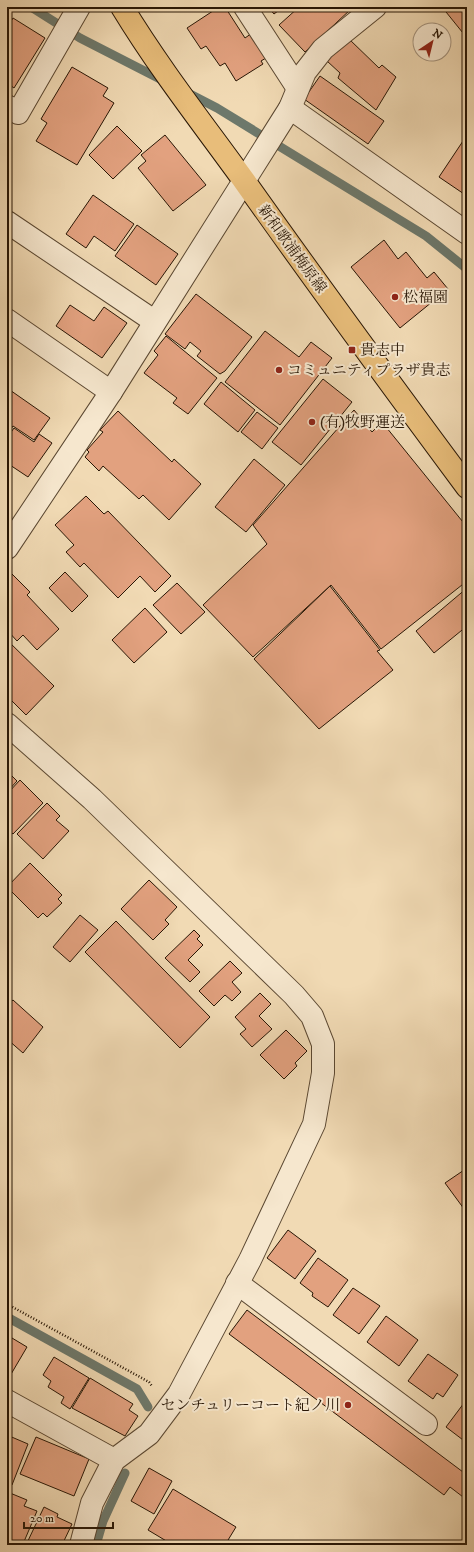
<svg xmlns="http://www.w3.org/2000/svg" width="474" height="1552" font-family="'IM FELL DW Pica','Noto Serif JP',serif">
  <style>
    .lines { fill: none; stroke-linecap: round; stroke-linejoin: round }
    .stream { stroke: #6d786b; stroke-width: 9 }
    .building { fill: #e2a17f; stroke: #281605 }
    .minor-casing { stroke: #5a4731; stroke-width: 24 }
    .primary-casing { stroke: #281605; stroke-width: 24 }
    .path { stroke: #281605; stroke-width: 2.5; stroke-dasharray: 1 2; stroke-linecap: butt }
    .minor { stroke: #f6e7ce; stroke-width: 22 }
    .primary { stroke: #e8bd7a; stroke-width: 22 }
    .poi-dot { fill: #8f2418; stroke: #f6e7ce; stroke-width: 1.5 }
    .labels { text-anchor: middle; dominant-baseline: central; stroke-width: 4; stroke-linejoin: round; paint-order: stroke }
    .street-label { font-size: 15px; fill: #281605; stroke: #f6e7ce }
    .poi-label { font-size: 15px; fill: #281605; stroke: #f6e7ce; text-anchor: start }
  </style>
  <rect width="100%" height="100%" fill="#f1dab4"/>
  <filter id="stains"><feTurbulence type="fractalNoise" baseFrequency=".005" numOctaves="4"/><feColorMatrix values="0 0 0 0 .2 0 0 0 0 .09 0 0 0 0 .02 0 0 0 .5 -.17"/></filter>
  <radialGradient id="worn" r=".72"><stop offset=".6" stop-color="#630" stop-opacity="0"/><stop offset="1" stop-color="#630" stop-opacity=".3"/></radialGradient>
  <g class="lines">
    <g class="stream">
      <path d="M31 7 80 38 164 81"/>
      <path d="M186 92 217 108 426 236 467 269"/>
      <path d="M7 1317 137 1389 148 1407"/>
      <path d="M96 1545 103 1521 125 1473"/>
    </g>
  </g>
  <g class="building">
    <path d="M219 7H225L245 38 255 31 271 55 261 61 263 64 236 81 225 63 220 66 206 46 201 49 187 28Z"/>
    <path d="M268 7H283L274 14Z"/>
    <path d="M299 7H349L351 9 305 52 279 25Z"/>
    <path d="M442 7H467V38Z"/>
    <path d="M13 18 45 38 14 88 7 83V28Z"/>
    <path d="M349 39 379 68 382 65 396 77 376 110 338 78 340 73 327 61Z"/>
    <path d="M72 67 108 88 103 96 114 103 77 165 36 141 47 123 41 119Z"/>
    <path d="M320 76 384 121 368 144 304 99Z"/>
    <path d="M117 126 142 151 113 179 89 155Z"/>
    <path d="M165 135 206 185 173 211 138 168 146 161 141 155Z"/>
    <path d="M467 135V196L439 177Z"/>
    <path d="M93 195 134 224 115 251 94 236 86 248 66 234Z"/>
    <path d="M137 225 178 254 156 285 115 256Z"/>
    <path d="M384 240 398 259 406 252 427 278 434 272 448 289 400 328 351 267Z"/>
    <path d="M196 294 252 337 225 371 220 374 197 356 201 351 190 342 185 349 165 334Z"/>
    <path d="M70 305 94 321 104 307 127 323 102 358 56 326Z"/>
    <path d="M265 331 299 357 311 342 332 358 280 425 225 382Z"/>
    <path d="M166 336 217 378 188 414 173 403 177 398 144 373 158 355 154 351Z"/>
    <path d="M323 379 352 402 301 465 272 442Z"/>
    <path d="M221 382 255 410 238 432 204 404Z"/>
    <path d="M7 388 50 418 34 440 13 426 7 435Z"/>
    <path d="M354 410 372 432 382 422 467 527V581L381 649 331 585 253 657 203 605 267 544 253 525Z"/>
    <path d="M118 411 172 462 174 459 201 484 169 520 143 495 139 499 103 466 99 471 85 457 89 452 87 450 103 432 100 430Z"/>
    <path d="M257 412 278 428 262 449 241 432Z"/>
    <path d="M14 428 34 442 39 434 52 443 28 477 7 463V438Z"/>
    <path d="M254 459 285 485 246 532 215 507Z"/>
    <path d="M86 496 104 514 108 511 171 576 155 592 140 576 118 598 84 563 80 567 66 552 74 545 55 525Z"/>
    <path d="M65 572 88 596 72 612 49 588Z"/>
    <path d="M12 574 30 592 27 595 59 629 37 650 23 635 17 641 7 630V579Z"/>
    <path d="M177 583 205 612 181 634 153 605Z"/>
    <path d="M330 586 380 650 377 651 393 670 319 729 254 659Z"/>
    <path d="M467 588V626L434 653 416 631Z"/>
    <path d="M145 608 167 632 134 663 112 640Z"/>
    <path d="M7 640 54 686 26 715 7 696Z"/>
    <path d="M7 771 17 781 7 792Z"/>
    <path d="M20 780 43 803 13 834 7 829V794Z"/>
    <path d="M47 803 60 816 56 820 69 831 43 859 17 834Z"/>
    <path d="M30 863 62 895 58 899 62 903 47 917 43 913 38 918 7 887Z"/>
    <path d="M149 880 177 907 165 920 169 924 153 940 121 909Z"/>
    <path d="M80 915 98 930 70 962 53 947Z"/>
    <path d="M116 921 210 1017 180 1048 85 952Z"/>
    <path d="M194 930 200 936 197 939 203 945 188 960 200 972 190 982 165 958Z"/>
    <path d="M230 961 242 973 232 982 241 992 232 1001 225 995 214 1006 199 991Z"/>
    <path d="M260 993 271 1004 259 1016 272 1029 252 1047 240 1034 246 1029 235 1017Z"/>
    <path d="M13 1000 43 1027 23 1053 7 1039V1005Z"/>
    <path d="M286 1030 307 1051 295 1063 297 1066 284 1079 260 1055Z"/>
    <path d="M467 1168V1213L445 1183Z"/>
    <path d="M288 1230 316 1251 295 1279 267 1258Z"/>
    <path d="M318 1258 348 1280 328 1307 312 1296 313 1293 300 1283Z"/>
    <path d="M353 1288 380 1306 359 1334 333 1315Z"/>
    <path d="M247 1310 467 1475V1500L450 1487 444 1495 229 1334Z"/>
    <path d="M386 1316 418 1340 399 1366 367 1342Z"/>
    <path d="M7 1335 27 1347 7 1381Z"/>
    <path d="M428 1354 458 1375 443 1397 437 1393 433 1399 408 1381Z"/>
    <path d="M54 1357 89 1378 70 1409 61 1403 64 1397 48 1387 51 1381 43 1375Z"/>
    <path d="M90 1378 133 1404 129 1410 138 1416 125 1436 72 1408Z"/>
    <path d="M467 1399V1443L446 1427Z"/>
    <path d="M7 1435 28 1444 12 1485 7 1482Z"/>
    <path d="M36 1437 89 1459 74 1496 20 1474Z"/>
    <path d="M149 1468 172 1481 154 1514 131 1501Z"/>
    <path d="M173 1489 236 1527 225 1545H173L148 1530Z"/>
    <path d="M10 1493 27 1500 24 1506 37 1511 23 1544 16 1541 14 1545 7 1543V1501Z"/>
    <path d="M44 1507 58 1514 57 1517 72 1524 62 1545H26Z"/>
  </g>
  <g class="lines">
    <defs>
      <g id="minor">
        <path d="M245 7 297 87"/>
        <path d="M7 106 18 113 79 7"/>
        <path d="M290 108 467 233"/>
        <path d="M7 222 154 321"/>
        <path d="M7 320 111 392"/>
        <path d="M7 548 111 392 290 108 305 72 323 49 375 7"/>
        <path d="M7 724 92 799 294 995 312 1016 323 1044V1073L314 1124 250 1260 179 1394 149 1434 114 1460 92 1503 81 1545"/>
        <path d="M237 1283 426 1424"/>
        <path d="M7 1401 114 1460"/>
      </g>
      <path id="primary" d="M122 7C159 68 203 124 245 182 318 285 392 386 467 487"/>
    </defs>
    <use href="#minor" class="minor-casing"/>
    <use href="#primary" class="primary-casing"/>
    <path class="path" d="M7 1304 149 1382 152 1386"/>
    <use href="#minor" class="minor"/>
    <use href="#primary" class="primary"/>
  </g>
  <g class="poi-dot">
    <circle cx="395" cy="297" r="4"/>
    <rect x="348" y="346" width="8" height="8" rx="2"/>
    <circle cx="279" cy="370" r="4"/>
    <circle cx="312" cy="422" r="4"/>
    <circle cx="348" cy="1405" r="4"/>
  </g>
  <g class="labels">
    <g class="street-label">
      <text transform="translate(292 249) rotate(54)">新和歌浦梅原線</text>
    </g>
    <g class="poi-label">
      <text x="403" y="297">松福園</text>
      <text x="360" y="350">貴志中</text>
      <text x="287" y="370">コミュニティプラザ貴志</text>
      <text x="320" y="422">(有)牧野運送</text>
      <text x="340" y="1405" text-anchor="end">センチュリーコート紀ノ川</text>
    </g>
  </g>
  <rect width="474" height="1552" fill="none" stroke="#f1dab4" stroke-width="24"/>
  <rect x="8" y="8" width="458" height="1536" fill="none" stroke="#281605" stroke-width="2"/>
  <rect x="12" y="12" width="450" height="1528" fill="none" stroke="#281605"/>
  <g transform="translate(432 42) rotate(35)"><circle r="19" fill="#f6e7ce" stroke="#a4937e"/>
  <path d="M0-3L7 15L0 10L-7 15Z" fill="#8f2418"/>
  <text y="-6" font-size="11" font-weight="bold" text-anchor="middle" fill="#281605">N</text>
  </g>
  <path d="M24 1522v6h89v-6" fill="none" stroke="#281605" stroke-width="2"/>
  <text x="30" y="1522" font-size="12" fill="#281605" stroke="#f6e7ce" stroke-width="3" paint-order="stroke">20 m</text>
  <rect width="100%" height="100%" filter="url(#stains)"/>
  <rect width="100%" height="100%" fill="url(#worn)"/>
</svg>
